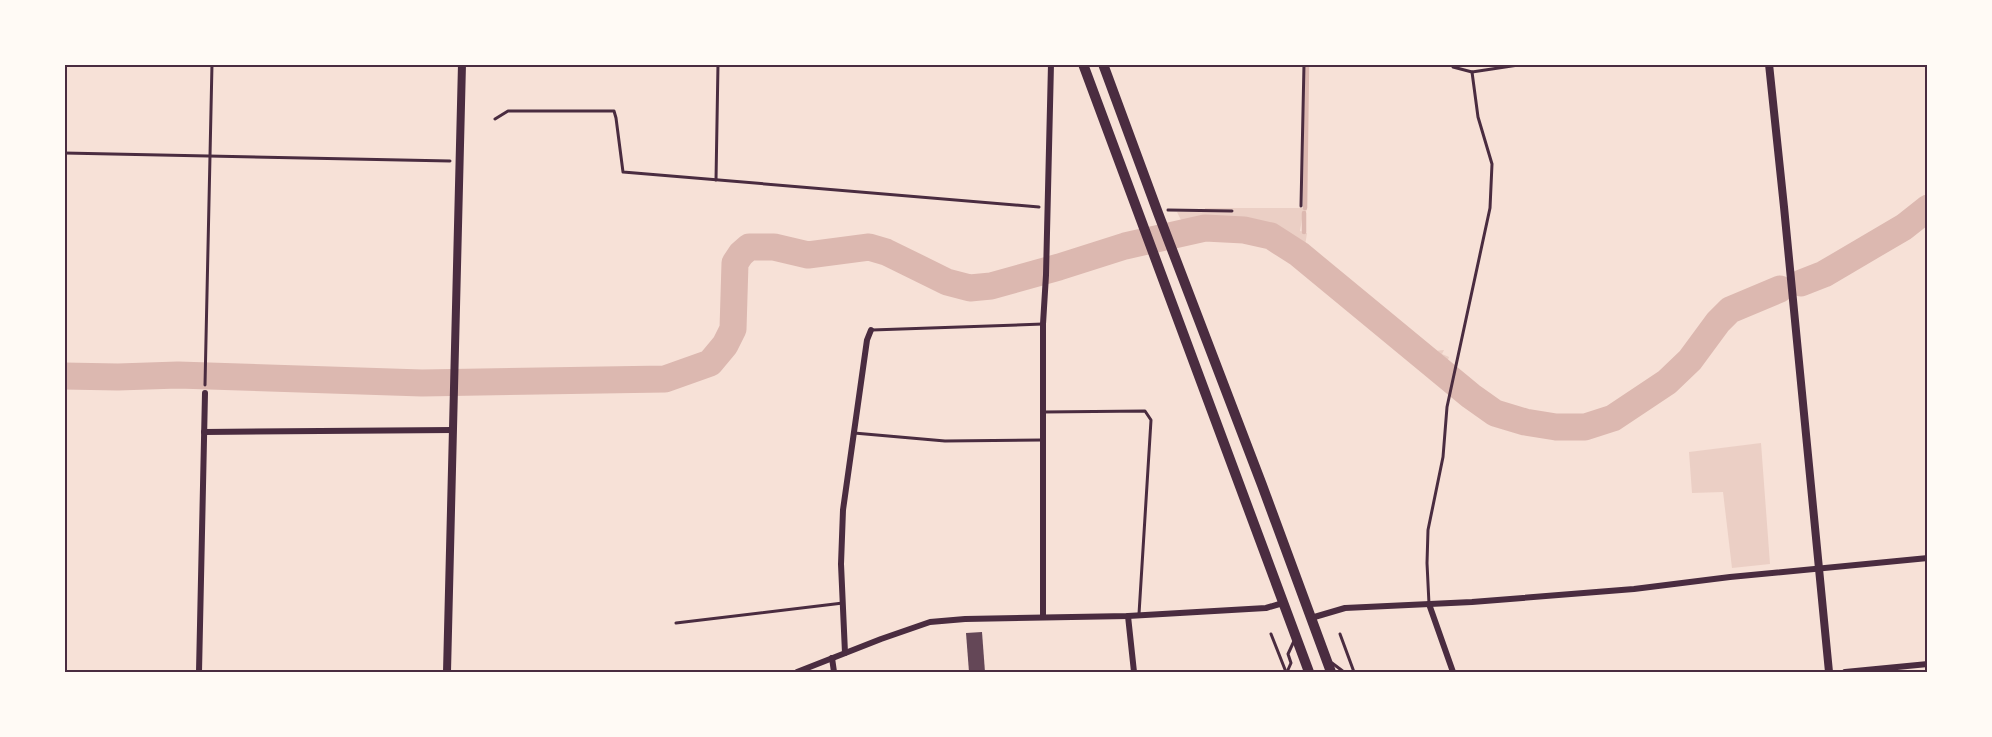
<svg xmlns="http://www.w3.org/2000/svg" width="1992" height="737" font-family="Poppins,sans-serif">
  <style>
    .green { fill: #ebcfc5 }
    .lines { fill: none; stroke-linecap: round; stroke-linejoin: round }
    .stream { stroke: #dcb8b0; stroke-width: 4.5 }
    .river { stroke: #dcb8b0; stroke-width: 27 }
    .building { fill: #644757 }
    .path { stroke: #4a2c40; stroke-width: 3 }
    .service { stroke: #4a2c40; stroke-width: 3 }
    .minor { stroke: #4a2c40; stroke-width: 6 }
    .tertiary { stroke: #4a2c40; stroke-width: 8 }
    .trunk { stroke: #4a2c40; stroke-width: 10 }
    .neatline { fill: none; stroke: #4a2c40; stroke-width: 2 }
  </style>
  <rect width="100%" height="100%" fill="#f7e1d7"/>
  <g class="green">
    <path d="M1205 208H1307L1306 212 1303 213 1300 231 1307 233 1305 246 1435 351 1444 350 1442 354 1449 357 1446 365 1300 247 1280 234 1259 226 1202 222 1184 226 1177 212H1205Z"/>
    <path d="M1761 443 1770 564 1732 568 1723 492 1692 493 1689 452Z"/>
  </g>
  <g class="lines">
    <g class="stream">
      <path d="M1305 208 1307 64"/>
      <path d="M1304 232V213"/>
    </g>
    <g class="river">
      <path d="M1801 283 1824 274 1904 227 1928 208"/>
      <path d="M64 376 118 377 178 375 422 383 665 379 710 363 725 345 733 329 735 263 741 254 749 247H774L808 255 869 247 886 252 947 282 970 288 991 286 1059 267 1125 246 1205 228 1244 230 1271 236 1299 254 1471 396 1495 413 1525 422 1556 427H1585L1613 418 1667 382 1690 360 1718 322 1730 310 1780 289"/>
    </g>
  </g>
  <path class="building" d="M982 632 985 672H969L966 633Z"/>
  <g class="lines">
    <g class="path">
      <path d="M495 119 508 111H614L616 118 623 172 1039 207"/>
      <path d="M64 153 450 161"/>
      <path d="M716 180 718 64"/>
      <path d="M1301 206 1304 64"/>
      <path d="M1168 210 1232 211"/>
      <path d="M205 385 212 64"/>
    </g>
    <g class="service">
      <path d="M1453 64V67L1472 72 1525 64"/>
      <path d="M872 330 1043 324"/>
      <path d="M1043 412 1145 411 1151 420 1139 614"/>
      <path d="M854 433 945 441 1042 440"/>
      <path d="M1429 604 1427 563 1428 530 1443 457 1447 407 1490 208 1492 164 1478 117 1472 72"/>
      <path d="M676 623 843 603"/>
      <path d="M1271 634 1286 672"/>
      <path d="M1340 634 1354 672"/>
      <path d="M1332 663 1344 672"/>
      <path d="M1287 672 1291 663 1288 654 1294 641"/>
    </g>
    <g class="minor">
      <path d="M204 432 453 430"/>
      <path d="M1429 604 1453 672"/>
      <path d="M1128 616 1134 672"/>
      <path d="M1043 617V324L1046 275 1051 64"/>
      <path d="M1311 618 1345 608 1472 602 1634 589 1730 577 1928 558"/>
      <path d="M845 653 841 564 843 510 867 340 871 330"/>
      <path d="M832 658 834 672"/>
      <path d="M199 672 205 393"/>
      <path d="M797 672 881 639 930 622 965 619 1128 616 1266 608 1283 603"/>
      <path d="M1845 672 1928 664"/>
    </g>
    <g class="tertiary">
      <path d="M1769 64 1784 207 1829 672"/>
      <path d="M447 672 462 64"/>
    </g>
    <g class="trunk">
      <path d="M1083 64 1309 672"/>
      <path d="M1103 64 1158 213 1262 485 1331 672"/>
    </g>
  </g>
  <rect width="1992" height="737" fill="none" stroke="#fffaf5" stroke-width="132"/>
  <rect x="66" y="66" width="1860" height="605" class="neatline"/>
</svg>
